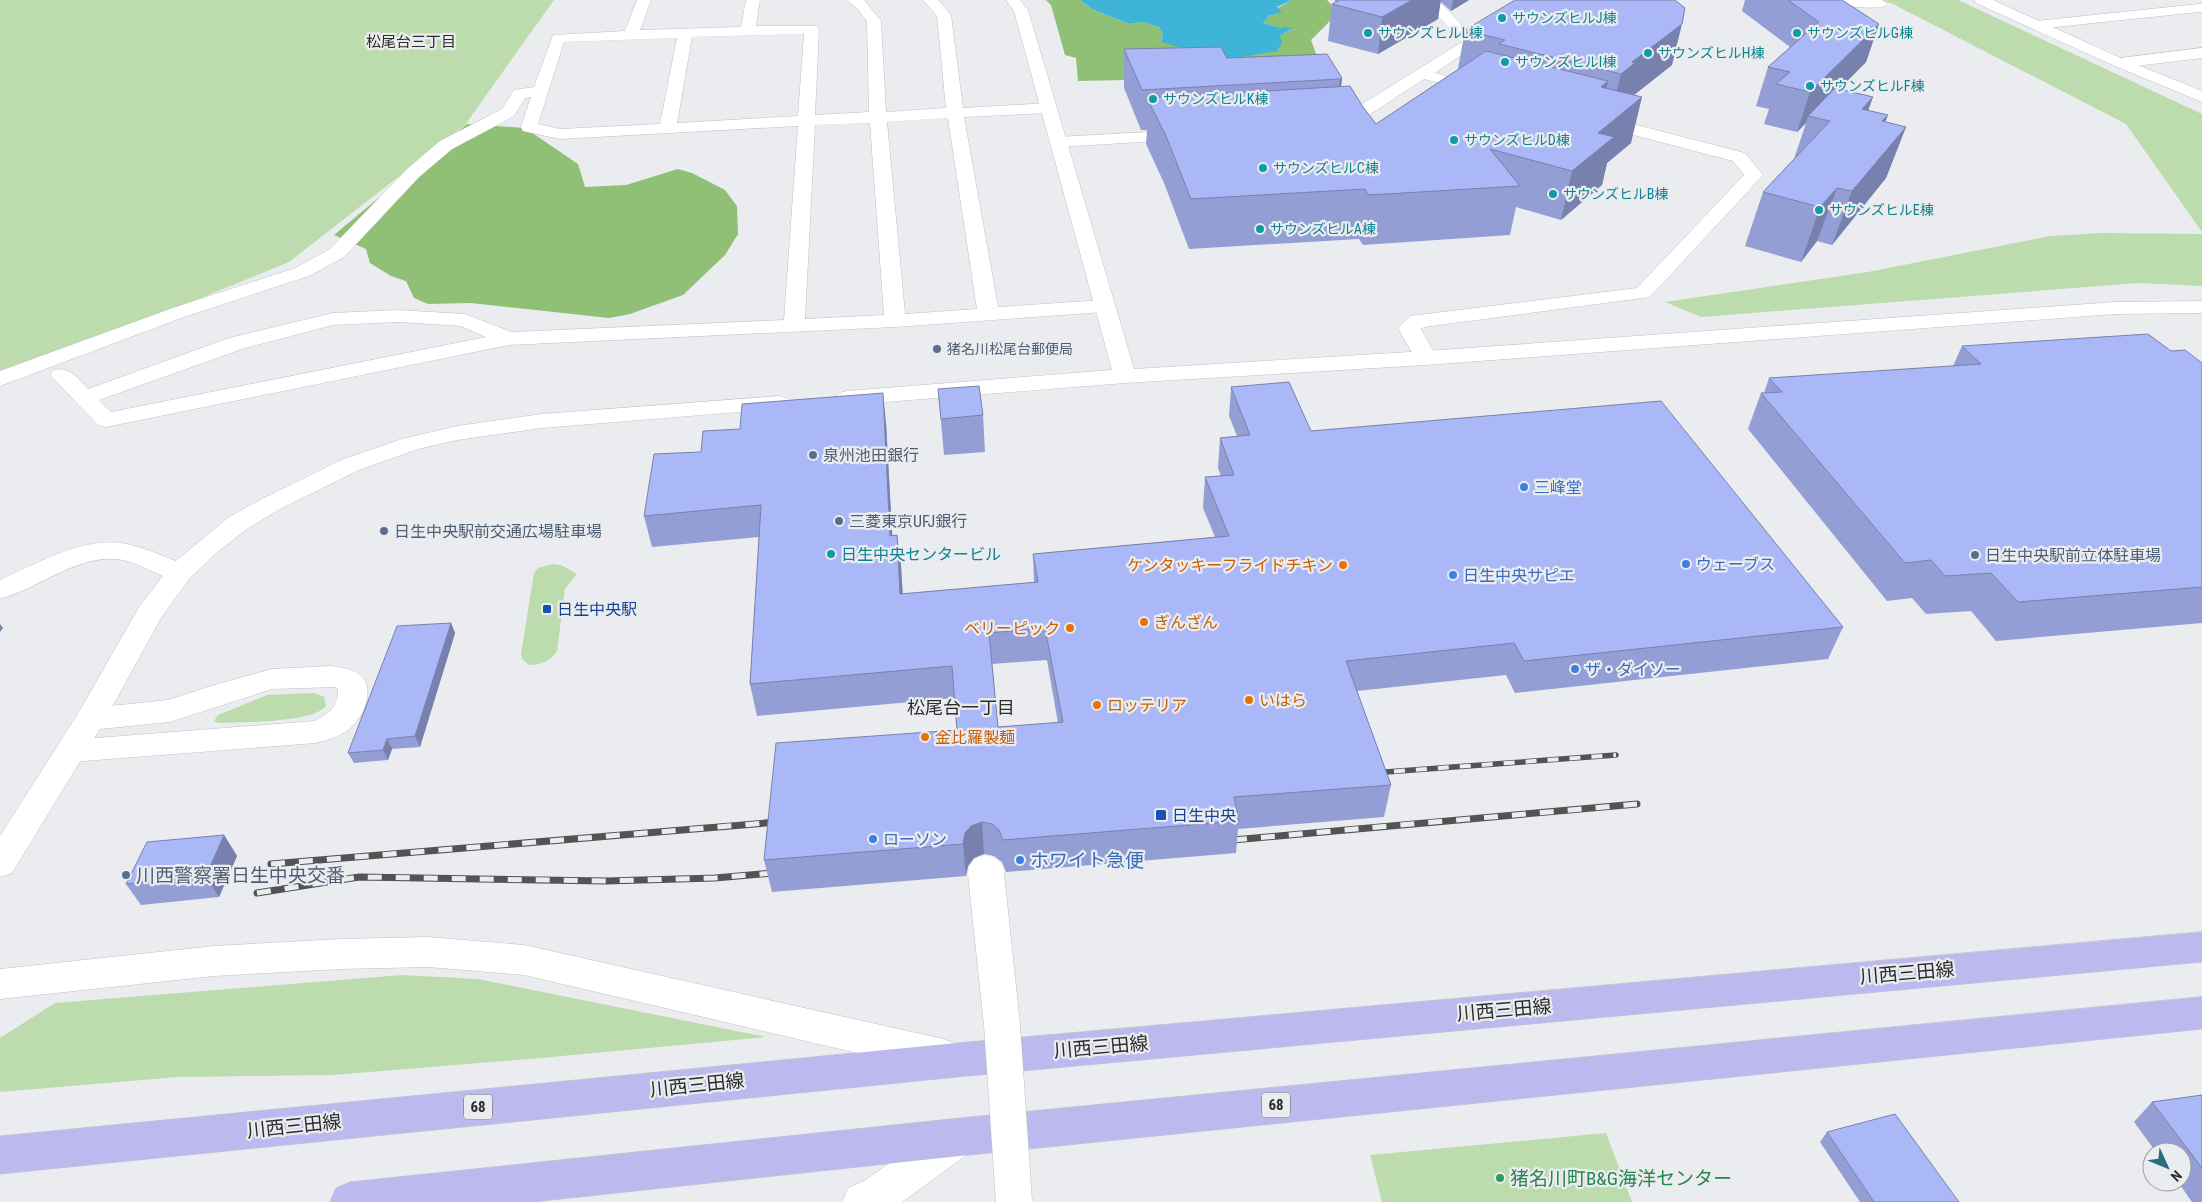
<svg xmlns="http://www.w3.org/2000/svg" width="2202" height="1202" font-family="'Roboto Condensed','Noto Sans JP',sans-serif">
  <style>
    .green { fill: #bcdcae }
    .forest { fill: #8fc076 }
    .water { fill: #3eb4d8 }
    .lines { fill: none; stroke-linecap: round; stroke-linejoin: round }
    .minor-casing { stroke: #c0c1c3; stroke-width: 1 }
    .tertiary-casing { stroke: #c0c1c3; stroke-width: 1 }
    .primary-casing { stroke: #c8c8c8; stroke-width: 1 }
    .minor { fill: #fff; fill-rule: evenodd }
    .tertiary { fill: #fff; fill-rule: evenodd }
    .primary { fill: #bcb9ee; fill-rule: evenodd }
    .rail-far1-casing { stroke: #535354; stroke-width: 5.5 }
    .rail-casing { stroke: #535354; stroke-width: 7 }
    .rail-far1 { stroke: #ebecef; stroke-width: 4; stroke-dasharray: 11; stroke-linecap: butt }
    .rail { stroke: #ebecef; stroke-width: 5; stroke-dasharray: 14; stroke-linecap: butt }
    .pedestrian-bridge-casing { stroke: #c0c1c3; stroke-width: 37; stroke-linecap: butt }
    .pedestrian-bridge { stroke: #fff; stroke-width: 36 }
    .wall { fill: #939ed4; fill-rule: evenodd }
    .shaded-wall { fill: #7881ad }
    .building { fill: #abb8f7; stroke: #7881ad; fill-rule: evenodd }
    .culture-dot { fill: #0f9aa8; stroke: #ebecef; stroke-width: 2 }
    .service-dot { fill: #5c6f8a; stroke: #ebecef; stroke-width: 2 }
    .shop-dot { fill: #3f7fe0; stroke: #ebecef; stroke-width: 2 }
    .food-dot { fill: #e8710a; stroke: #ebecef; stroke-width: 2 }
    .transit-dot { fill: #1a4fb4; stroke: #ebecef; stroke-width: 2 }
    .leisure-dot { fill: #2e9e5b; stroke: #ebecef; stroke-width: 2 }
    .labels { text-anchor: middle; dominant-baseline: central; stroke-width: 4.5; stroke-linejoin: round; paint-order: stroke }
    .far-culture-label { font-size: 14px; fill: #0d838f; stroke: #ebecef; text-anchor: start }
    .far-service-label { font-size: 14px; fill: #4e5e75; stroke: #ebecef; text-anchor: start }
    .far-neighbourhood-label { font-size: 15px; fill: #2c2c2d; stroke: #ebecef }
    .shield { fill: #ebecef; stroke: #656667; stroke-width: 1 }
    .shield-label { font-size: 15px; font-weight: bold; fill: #2c2c2d }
    .service-label { font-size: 16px; fill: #4e5e75; stroke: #ebecef; text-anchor: start }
    .shop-label { font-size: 16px; fill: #366cbe; stroke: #ebecef; text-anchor: start }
    .culture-label { font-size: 16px; fill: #0d838f; stroke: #ebecef; text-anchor: start }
    .food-label { font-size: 16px; fill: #c56008; stroke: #ebecef; text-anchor: start }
    .transit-label { font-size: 16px; fill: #164399; stroke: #ebecef; text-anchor: start }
    .neighbourhood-label { font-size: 18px; fill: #2c2c2d; stroke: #ebecef }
    .near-shop-label { font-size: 19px; fill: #366cbe; stroke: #ebecef; text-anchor: start }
    .near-service-label { font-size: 19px; fill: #4e5e75; stroke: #ebecef; text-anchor: start }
    .near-street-label { font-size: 19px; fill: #2c2c2d; stroke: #ebecef }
    .near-leisure-label { font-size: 19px; fill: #27864d; stroke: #ebecef; text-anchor: start }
  </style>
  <rect width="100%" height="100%" fill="#ebecef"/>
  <g class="green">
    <path d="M0 0H554L465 125 289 262 0 380Z"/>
    <path d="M1881 0H1958L2202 114V232L2126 124 1891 3Z"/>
    <path d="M2103 233 2202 234V286L2139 283 1701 317 1665 302 1868 272 2050 236Z"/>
    <path d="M553 564 561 565 577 574 565 589 557 651C551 661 540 665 529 665L522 659 521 654 534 573 538 568Z"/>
    <path d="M314 693 324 697 326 706C313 723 240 722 218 723L214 721 218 715 267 695Z"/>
    <path d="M402 975 478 979 766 1037 530 1059 333 1075 178 1077 0 1092V1038L55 1003Z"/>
    <path d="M1606 1133 1632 1202H1382L1370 1155Z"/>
  </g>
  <g class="forest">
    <path d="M1046 0H1080L1094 10 1129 24 1143 22 1159 27 1163 34 1161 42 1280 36 1292 29 1277 27 1263 23 1269 16 1281 12 1277 8 1292 0H1327L1339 12 1311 40 1324 76 1078 81 1076 58 1065 55 1051 5Z"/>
    <path d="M467 124 525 128 578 164 585 187 626 185 678 169 692 173 725 190 737 206 738 234 725 255 683 295 630 314 609 318 470 303 428 304 414 298 406 281 391 276 370 263 366 249 334 235Z"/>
  </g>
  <path class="water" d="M1080 0H1292L1277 7 1282 12 1269 16 1263 23 1277 27 1293 28 1280 36 1282 43 1277 51 1224 60 1161 42 1163 34 1159 27 1143 22 1129 24 1094 10Z"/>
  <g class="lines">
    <defs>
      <g id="minor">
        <path d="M637 0H651L640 30 741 27 746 0H760L756 26H817L819 29 815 115 869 112 867 21 857 8 847 0H864L881 21 886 112 946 108 937 16 923 0H938L951 15 963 108 1048 103 1054 104 1056 108 1054 112 1048 113 964 117 998 307 1104 300 1111 302 1114 306 1111 310 1104 312 895 327 509 345 106 427 98 425 50 375 53 370C70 366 77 378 88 389L229 338 333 313 398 310 465 314 512 332 784 320 798 126 560 139 523 131 521 127 531 97 525 98 514 116 452 149 419 177 344 257 309 276 184 317 0 386V371L170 309 295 268 330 249 407 169 440 141 502 109 514 90 534 87 553 35 625 31ZM804 34 798 116 677 123 692 37ZM677 38 660 124 560 129 538 124 564 42ZM948 118 977 309 905 314 887 122ZM870 123 884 315 805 319 815 125ZM398 322 461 326 486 337 111 412 99 400 245 348 333 325Z"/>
        <path d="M1423 0H1438L1479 43 1435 73 1485 86 1487 89 1485 92 1479 94 1424 79 1346 130 1332 132 1326 131 1324 127 1326 123 1335 121 1462 42Z"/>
        <path d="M1834 0H1882L1888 4C1883 11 1839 7 1834 0Z"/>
        <path d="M2199 4H2202V12H2199L2036 29 2031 28 2029 25 2031 22 2036 21Z"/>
        <path d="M2202 48V58L2120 68 2115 66 2112 63 2115 60 2120 58Z"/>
        <path d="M1598 115 1745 153 1763 175 1650 297 1424 327 1421 329 1437 358 1434 363 1426 365 1418 363 1398 328 1410 316 1637 288 1744 175 1733 161 1592 124 1590 120 1592 116Z"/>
        <path d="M1184 130 1190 131 1193 135 1190 139 1058 147 1052 146 1049 142 1052 138 1058 137Z"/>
        <path d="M331 666C338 667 347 668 354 671 379 683 365 717 348 730 339 737 327 740 316 743L71 762 60 759 56 751 60 743 71 740 314 721C329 714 338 707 338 690L336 687 272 689 170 722 90 730 79 727 75 719 79 711 90 708 168 700 221 683 272 669Z"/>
      </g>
      <g id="tertiary">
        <path d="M1006 0H1020L1028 10 1134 369 1426 351 2115 302 2202 301V313L2115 314 1426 365 1125 383 847 405 839 403 836 398 839 393 847 391 1112 370 1014 11Z"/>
        <path d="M1974 0H1993L2125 60 2202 91V102L2115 66 1976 3Z"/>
        <path d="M779 396 787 398 791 403 787 408 542 428 457 440 418 449 359 470 282 508 247 529 216 553 189 579 161 618 101 727 12 873 0 877V836L79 712 139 607 163 576C150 571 137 563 123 560 80 552 40 588 0 599V580C36 564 80 538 121 543 140 546 158 554 176 561L229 517 264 498 341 460 402 439 457 426 542 414Z"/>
        <path d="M428 937 524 945 943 1039 956 1044 962 1056 956 1068 943 1073 524 975 428 967 341 969 214 976 0 999V969L214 946 341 939Z"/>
        <path d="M958 1119 972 1125 978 1138 972 1151 902 1202H842L848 1188 864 1181 944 1125Z"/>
      </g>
      <g id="primary">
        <path d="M2202 932V962L957 1077 0 1174V1136L957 1043Z"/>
        <path d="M2202 997V1029L960 1156 533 1202H330L336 1188 350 1182 960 1118Z"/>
      </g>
    </defs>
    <use href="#minor" class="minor-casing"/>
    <use href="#tertiary" class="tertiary-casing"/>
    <use href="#primary" class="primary-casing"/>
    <use href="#minor" class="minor"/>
    <use href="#tertiary" class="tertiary"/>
    <use href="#primary" class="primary"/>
    <defs>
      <path id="rail-far1" d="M1372 773 1616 755"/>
      <g id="rail">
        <path d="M1372 773H1378"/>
        <path d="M1233 840 1637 804"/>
        <path d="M271 864 778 822"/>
        <path d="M257 893 359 877 606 881 715 878 773 873"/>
      </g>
    </defs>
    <use href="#rail-far1" class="rail-far1-casing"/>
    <use href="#rail" class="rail-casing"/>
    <use href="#rail-far1" class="rail-far1"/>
    <use href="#rail" class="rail"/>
    <defs>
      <path id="pedestrian-bridge" d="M986 874 1002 1025 1014 1202"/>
    </defs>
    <use href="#pedestrian-bridge" class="pedestrian-bridge-casing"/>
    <use href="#pedestrian-bridge" class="pedestrian-bridge"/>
  </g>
  <g class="wall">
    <path d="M1334 0H1469L1451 11 1440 1 1438 19 1378 54 1328 41 1332 4 1336 2Z"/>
    <path d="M1745 0H1842L1879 24 1866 62 1839 89 1873 97 1868 110 1885 122 1906 127 1886 178 1832 245 1817 241 1801 262 1745 246 1763 192 1794 159 1806 123 1797 132 1764 124 1769 109 1756 106 1768 67 1790 47 1742 11Z"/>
    <path d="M1465 30 1672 65 1634 95 1631 143 1607 163 1602 185 1561 220 1516 207 1510 235 1363 245 1359 239 1189 249 1164 183 1146 144 1147 130H1141L1124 88V49L1227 58 1342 78 1341 87 1363 107 1376 124 1458 69Z"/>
    <path d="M1962 346 2171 351 2202 363V623L1996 641 1971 611 1926 614 1912 598 1887 601 1748 429 1761 393H1764L1769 378 1953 366Z"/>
    <path d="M1231 387 1311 431 1843 627 1828 659 1515 693 1506 675 1357 691 1391 785 1384 817 1238 829 1236 853 1006 872 1002 862 994 856 984 854 974 858 968 866 966 876 772 892 764 860 957 730 954 698 757 716 750 684 759 537 652 547 644 516 701 452 740 429 886 423 892 535H897L901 566 903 594 1034 582 1033 554 1215 537 1203 508 1205 477 1221 476 1218 468 1220 438 1237 436 1229 416ZM1047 660 1058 723 998 727 992 664Z"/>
    <path d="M938 389 983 415 985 452 944 455Z"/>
    <path d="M451 623 455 633 420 747 392 749 388 760 354 763 348 753Z"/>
    <path d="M224 835 237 856 219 897 141 905 126 884Z"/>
    <path d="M2202 1095V1202H2192L2178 1182H2182V1152H2156L2134 1122 2152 1102Z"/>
    <path d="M1827 1132 1959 1202H1860L1820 1142Z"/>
  </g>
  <g class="shaded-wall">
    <path d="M1412 0H1441L1438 19 1378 54 1382 17Z"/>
    <path d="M1453 0H1469L1451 11Z"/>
    <path d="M1682 24 1672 65 1625 102 1610 116 1621 74 1632 62Z"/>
    <path d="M1879 24 1866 62 1812 117 1808 116 1806 123 1797 132 1810 92Z"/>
    <path d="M1342 78 1337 118 1335 119 1340 79Z"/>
    <path d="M1608 81 1597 127 1601 87Z"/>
    <path d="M1642 97 1631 143 1607 163 1602 185 1561 220 1572 171 1598 133Z"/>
    <path d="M1873 97 1855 147 1862 109Z"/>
    <path d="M1888 115 1869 166 1882 121Z"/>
    <path d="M1906 127 1886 178 1832 245 1852 191Z"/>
    <path d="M1837 188 1817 241 1801 262 1820 207Z"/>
    <path d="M883 393 886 423 894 567 890 536Z"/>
    <path d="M897 535 901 566 904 625 900 594Z"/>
    <path d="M451 623 455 633 420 747 415 736Z"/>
    <path d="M0 624 3 628 0 632Z"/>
    <path d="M387 739 392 749 388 760 383 750Z"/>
    <path d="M982 822 984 854 974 858 968 866 966 876 963 844 965 833 971 826Z"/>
    <path d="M224 835 237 856 219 897 206 876Z"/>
  </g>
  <g class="building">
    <path d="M1340 0H1412L1382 17 1332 4Z"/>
    <path d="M1515 0H1675L1685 8 1682 24 1632 62 1635 63 1621 74 1499 44 1505 40 1465 30Z"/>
    <path d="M1788 0H1842L1879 24 1810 92 1776 84 1790 72 1768 67 1819 22Z"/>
    <path d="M1221 47 1227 58 1327 54 1342 78 1340 79 1142 90 1124 49Z"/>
    <path d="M1486 51 1608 81 1601 87 1642 97 1598 133 1614 137 1572 171 1490 149 1520 186 1369 195 1365 189 1191 199 1166 136 1147 98 1350 86 1363 107 1376 124Z"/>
    <path d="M1835 88 1873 97 1862 109 1888 115 1882 121 1906 127 1852 191 1837 188 1820 207 1763 192 1830 121 1808 116Z"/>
    <path d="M2148 334 2171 351 2185 350 2202 363V587L2018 602 1991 573 1945 576 1931 560 1905 563 1761 393 1782 392 1769 378 1981 364 1962 346Z"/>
    <path d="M1289 382 1311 431 1661 401 1843 627 1524 661 1514 643 1346 661 1391 785 1234 797 1239 821 1003 840 999 830 992 824 982 822 971 826 965 833 963 844 764 860 776 743 957 730 952 666 750 684 761 505 644 516 654 454 701 452 703 431 740 429 742 404 883 393 890 536 897 535 900 594 1038 582 1033 554 1229 536 1205 477 1234 475 1220 438 1250 435 1231 387ZM1045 628 1063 722 998 727 989 633Z"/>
    <path d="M979 386 983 415 941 419 938 389Z"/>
    <path d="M451 623 415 736 387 739 383 750 348 753 397 626Z"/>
    <path d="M224 835 206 876 126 884 147 842Z"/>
    <path d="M2202 1095V1168L2152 1102Z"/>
    <path d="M1895 1114 1959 1202H1874L1827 1132Z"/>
  </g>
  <g class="culture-dot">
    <circle cx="1502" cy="18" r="5"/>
    <circle cx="1368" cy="33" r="5"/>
    <circle cx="1797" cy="33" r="5"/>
    <circle cx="1648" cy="53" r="5"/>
    <circle cx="1505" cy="62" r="5"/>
    <circle cx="1810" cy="86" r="5"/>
    <circle cx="1153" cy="99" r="5"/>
    <circle cx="1454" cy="140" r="5"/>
    <circle cx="1263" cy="168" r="5"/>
    <circle cx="1553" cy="194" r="5"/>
    <circle cx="1819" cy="210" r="5"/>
    <circle cx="1260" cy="229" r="5"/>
    <circle cx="831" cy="554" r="5"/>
  </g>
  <g class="service-dot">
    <circle cx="937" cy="349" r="5"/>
    <circle cx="813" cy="455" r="5"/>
    <circle cx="839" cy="521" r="5"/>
    <circle cx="384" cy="531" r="5"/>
    <circle cx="1975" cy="555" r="5"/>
    <circle cx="126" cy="875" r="5"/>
  </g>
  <g class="shop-dot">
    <circle cx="1524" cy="487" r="5"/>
    <circle cx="1686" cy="564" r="5"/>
    <circle cx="1453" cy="575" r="5"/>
    <circle cx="1575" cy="669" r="5"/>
    <circle cx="873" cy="839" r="5"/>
    <circle cx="1020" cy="860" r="5"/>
  </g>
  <g class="food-dot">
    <circle cx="1343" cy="565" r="5"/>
    <circle cx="1144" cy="622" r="5"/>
    <circle cx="1070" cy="628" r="5"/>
    <circle cx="1249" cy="700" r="5"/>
    <circle cx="1097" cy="705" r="5"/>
    <circle cx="925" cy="737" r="5"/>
  </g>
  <g class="transit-dot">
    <rect x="542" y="604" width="10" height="10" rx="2.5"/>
    <rect x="1155" y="809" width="12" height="12" rx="2.5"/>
  </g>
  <circle class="leisure-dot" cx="1500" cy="1178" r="5"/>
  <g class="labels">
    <g class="far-culture-label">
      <text x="1512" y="18">サウンズヒルJ棟</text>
      <text x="1378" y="33">サウンズヒルL棟</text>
      <text x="1807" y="33">サウンズヒルG棟</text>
      <text x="1658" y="53">サウンズヒルH棟</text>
      <text x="1515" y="62">サウンズヒルI棟</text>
      <text x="1820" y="86">サウンズヒルF棟</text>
      <text x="1163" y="99">サウンズヒルK棟</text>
      <text x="1464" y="140">サウンズヒルD棟</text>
      <text x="1273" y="168">サウンズヒルC棟</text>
      <text x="1563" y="194">サウンズヒルB棟</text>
      <text x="1829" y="210">サウンズヒルE棟</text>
      <text x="1270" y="229">サウンズヒルA棟</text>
    </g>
    <g class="far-service-label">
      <text x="947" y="349">猪名川松尾台郵便局</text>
    </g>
    <g class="far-neighbourhood-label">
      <text x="411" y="42">松尾台三丁目</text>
    </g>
    <g class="shield">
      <rect x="1262" y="1092.5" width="28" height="25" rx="4"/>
      <rect x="464" y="1094.5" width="28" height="25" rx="4"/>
    </g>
    <g class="shield-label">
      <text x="1276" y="1105">68</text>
      <text x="478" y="1107">68</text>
    </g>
    <g class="service-label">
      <text x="823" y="455">泉州池田銀行</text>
      <text x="849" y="521">三菱東京UFJ銀行</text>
      <text x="394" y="531">日生中央駅前交通広場駐車場</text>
      <text x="1985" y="555">日生中央駅前立体駐車場</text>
    </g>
    <g class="shop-label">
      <text x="1534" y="487">三峰堂</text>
      <text x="1696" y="564">ウェーブス</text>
      <text x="1463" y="575">日生中央サピエ</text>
      <text x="1585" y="669">ザ・ダイソー</text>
      <text x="883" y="839">ローソン</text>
    </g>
    <g class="culture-label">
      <text x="841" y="554">日生中央センタービル</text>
    </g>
    <g class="food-label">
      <text x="1333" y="565" text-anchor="end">ケンタッキーフライドチキン</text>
      <text x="1154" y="622">ぎんざん</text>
      <text x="1060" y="628" text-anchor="end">ベリーピック</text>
      <text x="1259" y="700">いはら</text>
      <text x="1107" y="705">ロッテリア</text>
      <text x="935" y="737">金比羅製麺</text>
    </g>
    <g class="transit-label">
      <text x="557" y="609">日生中央駅</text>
      <text x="1172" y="815">日生中央</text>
    </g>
    <g class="neighbourhood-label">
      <text x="961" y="707">松尾台一丁目</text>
    </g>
    <g class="near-shop-label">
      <text x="1030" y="860">ホワイト急便</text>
    </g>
    <g class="near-service-label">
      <text x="136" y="875">川西警察署日生中央交番</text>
    </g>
    <g class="near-street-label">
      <text transform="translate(1907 973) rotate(-5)">川西三田線</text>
      <text transform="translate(1504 1010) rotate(-5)">川西三田線</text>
      <text transform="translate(1101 1047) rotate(-5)">川西三田線</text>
      <text transform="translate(697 1085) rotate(-6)">川西三田線</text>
      <text transform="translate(294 1126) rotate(-6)">川西三田線</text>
    </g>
    <g class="near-leisure-label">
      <text x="1510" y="1178">猪名川町B&amp;G海洋センター</text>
    </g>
  </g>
  <g transform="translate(2167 1167) rotate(134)"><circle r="24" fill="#ebecef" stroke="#9f9fa1"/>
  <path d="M0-4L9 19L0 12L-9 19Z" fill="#296d7e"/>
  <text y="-8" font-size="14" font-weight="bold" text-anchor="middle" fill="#2c2c2d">N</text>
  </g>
</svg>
